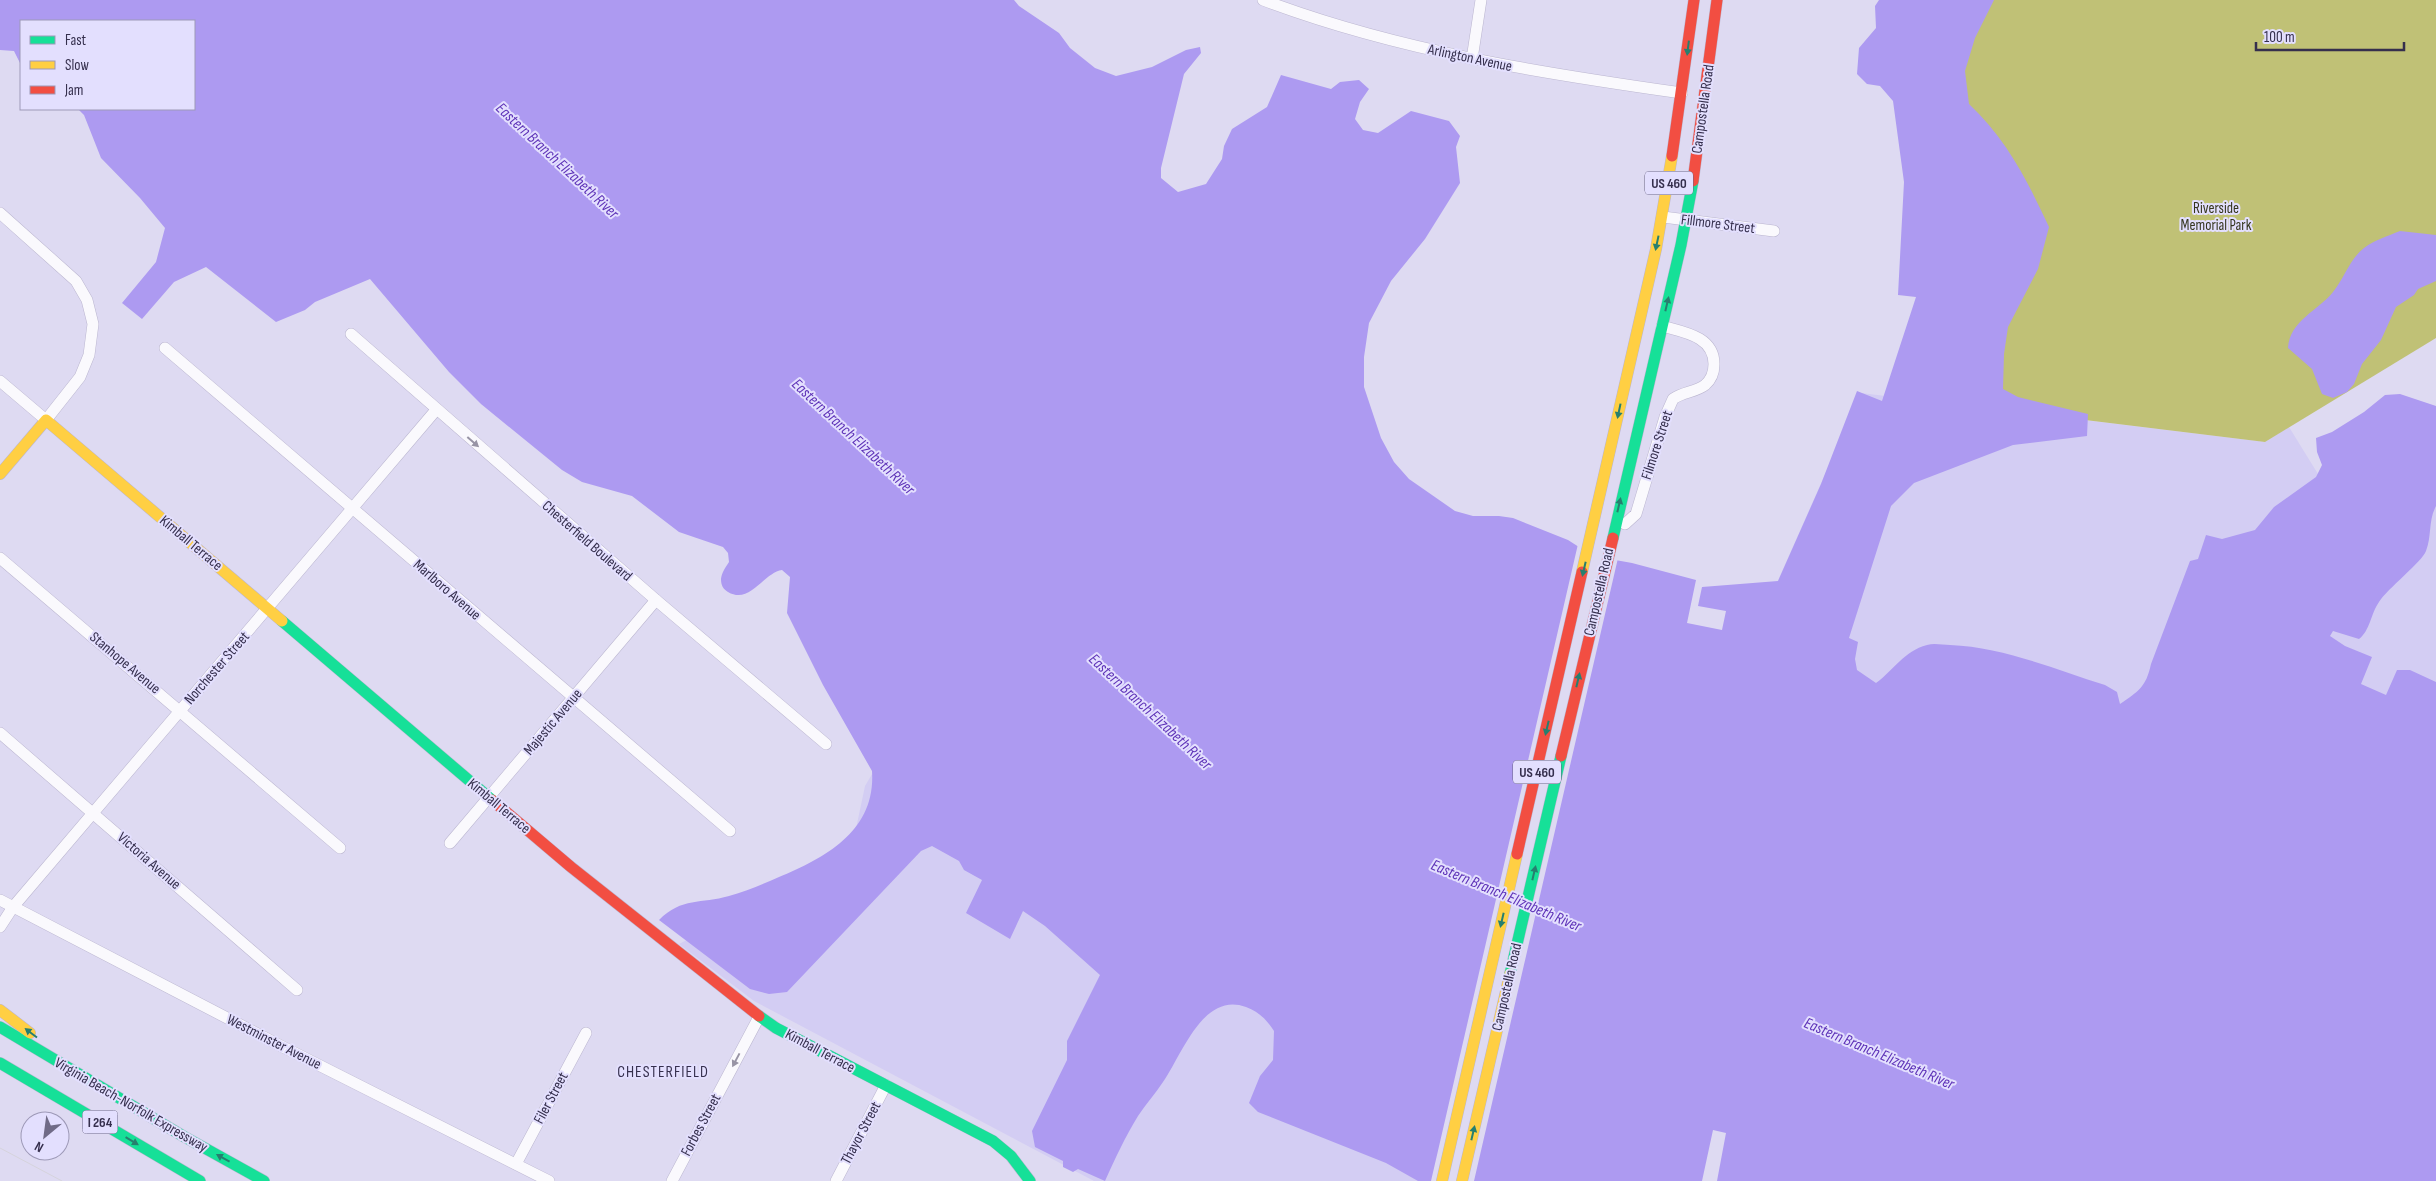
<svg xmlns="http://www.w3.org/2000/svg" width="2436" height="1181" font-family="'Sofia Sans Condensed',sans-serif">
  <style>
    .built { fill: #d3cdf3 }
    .green { fill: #c0c176 }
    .water { fill: #ad9af1 }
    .pier { fill: #dedaf2 }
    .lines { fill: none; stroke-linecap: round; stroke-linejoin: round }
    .street-casing { stroke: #bbb6d0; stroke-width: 12 }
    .fast-casing { stroke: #bbb6d0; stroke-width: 12 }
    .slow-casing { stroke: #bbb6d0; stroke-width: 12 }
    .jam-casing { stroke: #bbb6d0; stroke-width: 12 }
    .street { stroke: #faf9fd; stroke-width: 11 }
    .fast { stroke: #16e098; stroke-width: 11 }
    .slow { stroke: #ffcf43; stroke-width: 11 }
    .jam { stroke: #f24e42; stroke-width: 11 }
    .tram { stroke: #d5d3dc; stroke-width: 1 }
    .oneway { fill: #277f6f }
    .oneway2 { fill: #9894a5 }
    .labels { text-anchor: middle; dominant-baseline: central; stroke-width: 4; stroke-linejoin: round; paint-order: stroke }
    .shield { fill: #e3dffe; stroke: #696482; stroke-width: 1 }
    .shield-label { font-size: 14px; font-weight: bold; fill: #352f4d }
    .street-label { font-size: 15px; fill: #352f4d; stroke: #e3dffe }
    .park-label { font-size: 15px; fill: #34351d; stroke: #e3dffe }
    .water-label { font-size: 16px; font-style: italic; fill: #5e33b8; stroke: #e3dffe }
    .neighbourhood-label { font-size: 16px; letter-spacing: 1px; fill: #352f4d; stroke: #e3dffe }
  </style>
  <rect width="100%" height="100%" fill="#dedaf2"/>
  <g class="built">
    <path d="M1861 393 2265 442 2289 427 2339 508 2436 484V1096L1678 806Z"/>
    <path d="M944 653 1430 1181H1094L754 1001 679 944 850 857 865 786Z"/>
  </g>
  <path class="green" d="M1978 0H2436V338L2265 442 1937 402 1947 90Z"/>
  <g class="water">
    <path d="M0 0H1014L1019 6 1059 33 1070 48 1095 68 1116 76 1152 67 1186 50 1200 47 1201 53 1184 74 1161 168V178L1178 192 1206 184 1222 159 1224 146 1232 129 1267 107 1281 75 1331 89 1340 82 1359 80 1369 89 1360 102 1355 119 1363 130 1378 133 1411 111 1449 121 1460 136 1456 147 1460 183 1425 239 1391 281 1369 323 1364 357V387L1381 438 1394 462 1409 479 1455 511 1473 516H1499L1513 518 1568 540 1593 556 1632 563 1696 580 1687 623 1722 630 1726 611 1698 606 1702 587 1778 581 1821 484 1857 391 1882 401 1916 297 1898 295 1904 182 1893 101 1880 86 1867 84 1857 74 1859 48 1876 28 1875 6 1879 0H1994L1975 38 1965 71 1969 104C2007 140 2027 180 2049 227L2038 269 2008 327 2004 354 2003 389 2018 397 2088 414 2087 436 2013 445 1914 483 1891 506 1849 638 1858 642 1855 659 1857 670 1876 683C1893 671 1904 651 1927 645 1934 643 1943 645 1950 645 2003 647 2054 669 2105 685L2117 692 2120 704C2139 691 2146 687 2151 664L2190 561 2198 559 2206 535 2222 539 2255 530 2274 507 2316 477 2322 465 2317 452 2316 438 2332 432 2364 412 2385 395 2400 394 2436 406V506C2428 521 2432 536 2426 551 2422 562 2387 589 2379 602 2371 613 2370 631 2359 639L2333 631 2330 636 2345 646 2372 657 2361 684 2386 695 2397 670H2410L2436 682V1181H1717L1726 1133 1713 1130 1702 1181H1418L1386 1163 1258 1112 1249 1103 1260 1076 1273 1060 1274 1031C1266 1019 1259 1012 1246 1007 1203 991 1182 1055 1163 1082 1155 1094 1146 1104 1138 1116 1125 1137 1115 1159 1105 1181L1078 1169 1073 1172 1063 1167V1161L1035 1147 1032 1131 1067 1060V1041L1100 975 1045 926 1023 911 1010 939 966 913 982 880 964 870 959 861 932 846 921 851 787 992 769 994 750 989 659 920C682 897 701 904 729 896 747 891 763 884 779 877 827 857 876 830 872 771L823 685 787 613 790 577 782 570C763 573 750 605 728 592 723 589 721 585 721 579 722 572 725 568 729 562L728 553 723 547 679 532 632 496 582 482 562 470 481 404 449 372 370 279 315 302 305 310 276 322 206 267 174 282 142 319 122 303 156 262 165 228 140 198 101 158 84 115 78 109H194V21H21V65L14 51 0 50Z"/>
    <path d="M2400 231 2436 235V281L2418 289 2414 295 2396 307 2381 340 2362 364 2354 384 2347 392 2333 398 2322 394 2312 369 2288 348C2290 320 2318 311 2333 292 2345 277 2349 260 2364 248 2374 240 2388 236 2400 231Z"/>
  </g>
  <path class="pier" d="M1578 544 1594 554 1618 558 1474 1181H1431Z"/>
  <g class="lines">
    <defs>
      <g id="street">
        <path d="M1263 0C1398 51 1541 73 1682 93"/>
        <path d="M1472 59 1481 0"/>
        <path d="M0 213 76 281 87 300 93 324 89 355 80 377 46 420 0 381"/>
        <path d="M1663 217 1774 231"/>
        <path d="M351 334 656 600 826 744"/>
        <path d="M165 348 730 831"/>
        <path d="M1625 524 1636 514 1665 417 1673 399C1683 392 1696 392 1705 385 1711 380 1714 372 1714 364 1714 336 1683 332 1662 326"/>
        <path d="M0 558 340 848"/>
        <path d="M0 733 297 990"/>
        <path d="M450 843 656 600"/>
        <path d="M0 900 281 1046 549 1181"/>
        <path d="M0 927 13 907 436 410"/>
        <path d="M516 1164 586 1033"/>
        <path d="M672 1181 759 1017"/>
        <path d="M836 1181 886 1085"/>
      </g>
      <g id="fast">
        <path d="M1613 538 1681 245 1693 181"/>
        <path d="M282 621 492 800"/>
        <path d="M1510 974 1561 756"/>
        <path d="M759 1016 776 1028 993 1141 1011 1156 1030 1181"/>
        <path d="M0 1027 183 1136 264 1181"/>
        <path d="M0 1063 200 1181"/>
      </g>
      <g id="slow">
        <path d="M0 474 46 420 282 621"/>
        <path d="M1582 572 1656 249 1672 156"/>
        <path d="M0 1010 30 1033"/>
        <path d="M1442 1181 1517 854"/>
        <path d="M1462 1181 1510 974"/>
      </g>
      <g id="jam">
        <path d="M1672 156 1694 0"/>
        <path d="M1693 181 1717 0"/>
        <path d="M1561 756 1613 538"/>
        <path d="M492 800 571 867 759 1016"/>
        <path d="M1517 854 1582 572"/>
      </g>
    </defs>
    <use href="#street" class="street-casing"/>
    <use href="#fast" class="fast-casing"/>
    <use href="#slow" class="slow-casing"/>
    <use href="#jam" class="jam-casing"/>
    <use href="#street" class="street"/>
    <use href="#fast" class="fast"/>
    <use href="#slow" class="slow"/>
    <use href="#jam" class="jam"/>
    <path class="tram" d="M0 1148 62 1181"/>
  </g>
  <defs><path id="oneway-solid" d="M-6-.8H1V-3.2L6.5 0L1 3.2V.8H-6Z" transform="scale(1.25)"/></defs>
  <g class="oneway">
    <use href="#oneway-solid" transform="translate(1688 48) rotate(97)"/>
    <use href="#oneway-solid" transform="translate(1657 243) rotate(102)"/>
    <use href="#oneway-solid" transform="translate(1667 304) rotate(-77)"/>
    <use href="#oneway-solid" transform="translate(1619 411) rotate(102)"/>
    <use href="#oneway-solid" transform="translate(1619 505) rotate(-77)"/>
    <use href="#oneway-solid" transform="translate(1584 569) rotate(103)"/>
    <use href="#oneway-solid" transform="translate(1578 680) rotate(-77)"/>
    <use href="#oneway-solid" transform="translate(1547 728) rotate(103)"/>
    <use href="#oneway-solid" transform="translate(1534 873) rotate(-77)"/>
    <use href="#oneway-solid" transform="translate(1502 920) rotate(103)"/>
    <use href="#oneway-solid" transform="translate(31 1033) rotate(-143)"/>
    <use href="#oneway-solid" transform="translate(1473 1133) rotate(-77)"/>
    <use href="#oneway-solid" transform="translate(132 1141) rotate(31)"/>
    <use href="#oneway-solid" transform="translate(223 1158) rotate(-151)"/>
  </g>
  <g class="oneway2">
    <use href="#oneway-solid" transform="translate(473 442) rotate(41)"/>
    <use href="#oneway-solid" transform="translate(736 1060) rotate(118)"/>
  </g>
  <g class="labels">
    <g class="shield">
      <rect x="1645" y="171.5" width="48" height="23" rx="4"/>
      <rect x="1513" y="760.5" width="48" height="23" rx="4"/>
      <rect x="82.5" y="1110.5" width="35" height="23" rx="4"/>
    </g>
    <g class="shield-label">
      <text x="1669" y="183">US 460</text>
      <text x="1537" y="772">US 460</text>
      <text x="100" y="1122">I 264</text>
    </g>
    <g class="street-label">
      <text transform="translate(1470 58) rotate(12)">Arlington Avenue</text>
      <text transform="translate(1703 109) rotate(-82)">Campostella Road</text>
      <text transform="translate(1718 224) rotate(7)">Fillmore Street</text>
      <text transform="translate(1657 445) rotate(-72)">Filmore Street</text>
      <text transform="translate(587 541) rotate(41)">Chesterfield Boulevard</text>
      <text transform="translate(191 543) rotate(40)">Kimball Terrace</text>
      <text transform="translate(447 590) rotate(41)">Marlboro Avenue</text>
      <text transform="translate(1599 592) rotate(-77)">Campostella Road</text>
      <text transform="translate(125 663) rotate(40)">Stanhope Avenue</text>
      <text transform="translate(217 668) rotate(-49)">Norchester Street</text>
      <text transform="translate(553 722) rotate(-50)">Majestic Avenue</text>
      <text transform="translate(499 806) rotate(40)">Kimball Terrace</text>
      <text transform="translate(149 861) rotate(41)">Victoria Avenue</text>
      <text transform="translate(1507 987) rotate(-77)">Campostella Road</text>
      <text transform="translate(274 1042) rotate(27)">Westminster Avenue</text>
      <text transform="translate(820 1051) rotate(28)">Kimball Terrace</text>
      <text transform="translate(551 1098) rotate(-62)">Filer Street</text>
      <text transform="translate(131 1105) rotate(30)">Virginia Beach-Norfolk Expressway</text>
      <text transform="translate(701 1125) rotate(-62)">Forbes Street</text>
      <text transform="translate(861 1133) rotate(-62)">Thayor Street</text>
    </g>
    <g class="park-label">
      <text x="2216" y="208">Riverside<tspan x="2216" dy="17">Memorial Park</tspan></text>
    </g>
    <g class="water-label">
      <text transform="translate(557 161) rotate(43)">Eastern Branch Elizabeth River</text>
      <text transform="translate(853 437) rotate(43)">Eastern Branch Elizabeth River</text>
      <text transform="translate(1150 712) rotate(43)">Eastern Branch Elizabeth River</text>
      <text transform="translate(1506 896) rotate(23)">Eastern Branch Elizabeth River</text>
      <text transform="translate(1879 1054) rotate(23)">Eastern Branch Elizabeth River</text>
    </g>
    <g class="neighbourhood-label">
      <text x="663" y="1072">CHESTERFIELD</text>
    </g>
  </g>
  <rect x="20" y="20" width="175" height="90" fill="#e3dffe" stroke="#9d99b7"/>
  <rect x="30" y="36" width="25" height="8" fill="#16e098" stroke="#9d99b7"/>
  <text x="65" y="45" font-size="15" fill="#352f4d">Fast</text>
  <rect x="30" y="61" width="25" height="8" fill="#ffcf43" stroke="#9d99b7"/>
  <text x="65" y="70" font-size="15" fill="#352f4d">Slow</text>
  <rect x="30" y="86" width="25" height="8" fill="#f24e42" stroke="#9d99b7"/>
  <text x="65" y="95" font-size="15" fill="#352f4d">Jam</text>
  <g transform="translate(45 1136) rotate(209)"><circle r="24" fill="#e3dffe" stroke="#9d99b7"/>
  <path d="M0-4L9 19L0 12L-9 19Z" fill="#706b87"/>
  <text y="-8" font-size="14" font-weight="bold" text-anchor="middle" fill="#352f4d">N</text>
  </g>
  <path d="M2256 42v8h148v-8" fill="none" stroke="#352f4d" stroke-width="2.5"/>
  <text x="2264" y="42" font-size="15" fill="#352f4d" stroke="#e3dffe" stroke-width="4" paint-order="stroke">100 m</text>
</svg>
